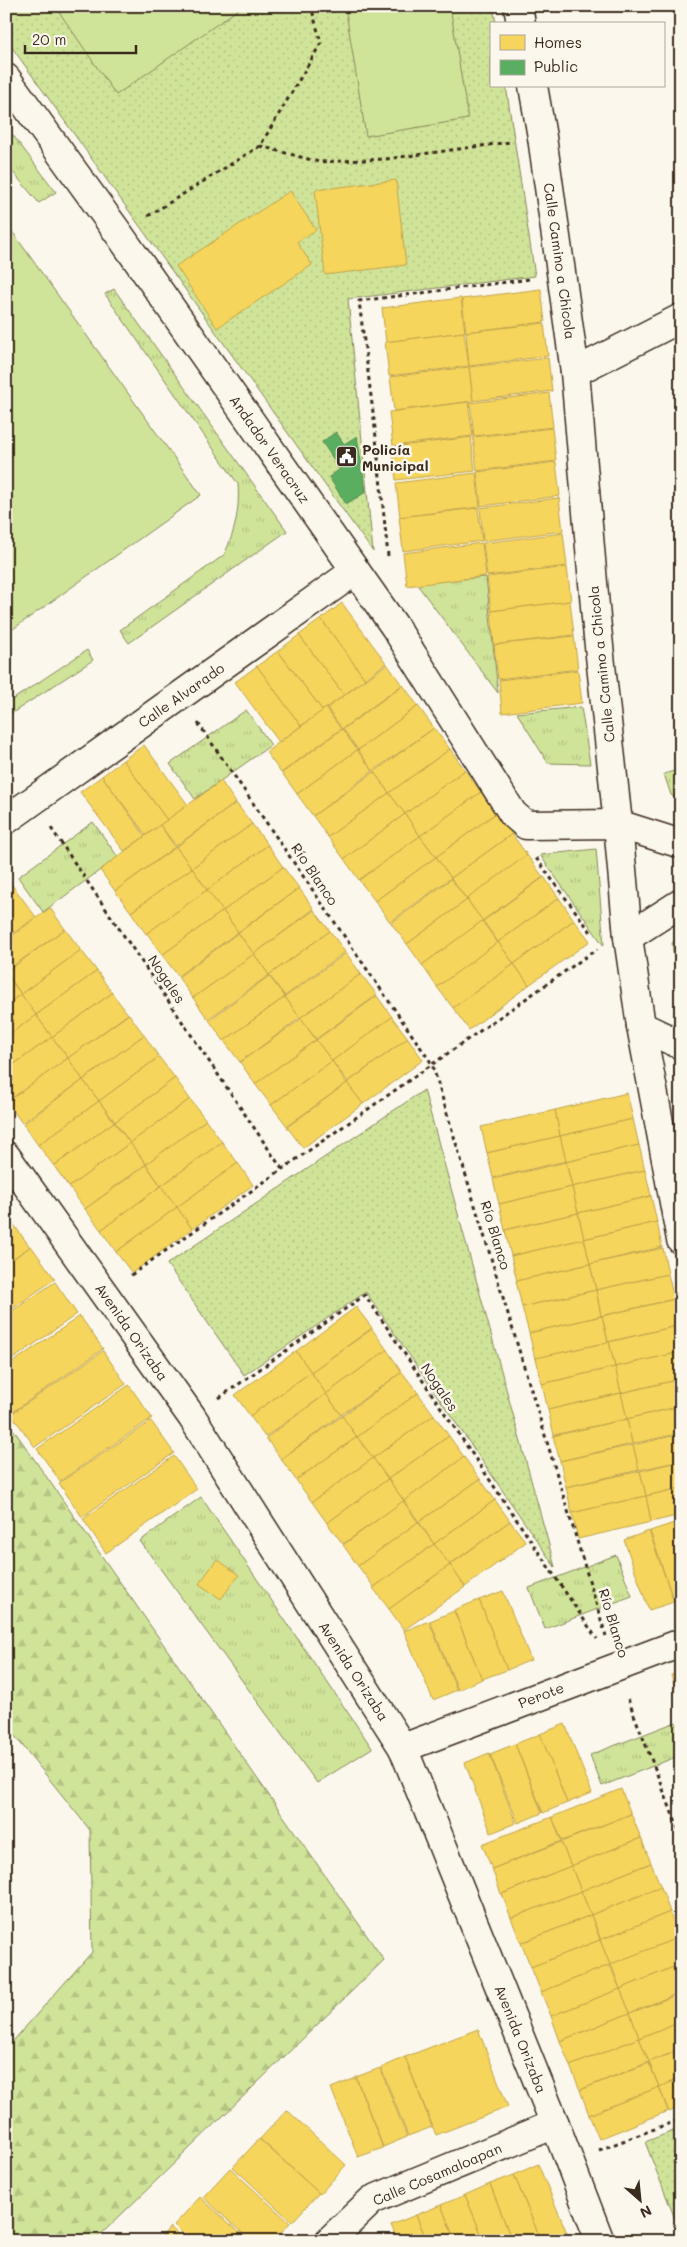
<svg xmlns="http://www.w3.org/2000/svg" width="687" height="2247" font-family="Mali,sans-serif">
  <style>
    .grass { fill: url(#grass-tufts); stroke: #86875c }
    .forest { fill: url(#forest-firs); stroke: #86875c }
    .park { fill: url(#park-dots); stroke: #86875c }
    .garden { fill: #d0e499; stroke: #86875c }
    .homes { fill: #f6d55c; stroke: #bea249 }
    .public { fill: #5aae61; stroke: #51864d }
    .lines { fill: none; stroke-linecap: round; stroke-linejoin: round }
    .minor-casing { stroke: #3b2a1e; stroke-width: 31 }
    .tertiary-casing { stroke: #3b2a1e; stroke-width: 31 }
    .path { stroke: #3b2a1e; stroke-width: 3; stroke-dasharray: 4 4; stroke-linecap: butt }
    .minor { stroke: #fbf7ec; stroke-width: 28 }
    .tertiary { stroke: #fbf7ec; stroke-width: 28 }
    .labels { text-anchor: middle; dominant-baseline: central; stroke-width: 5; stroke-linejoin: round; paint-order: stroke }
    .street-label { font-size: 14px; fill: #3b2a1e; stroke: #fbf7ec }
    .poi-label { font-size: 14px; font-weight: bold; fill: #3b2a1e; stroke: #fbf7ec; text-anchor: start }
  </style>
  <defs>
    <pattern id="grass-tufts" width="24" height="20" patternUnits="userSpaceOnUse" patternTransform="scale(1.25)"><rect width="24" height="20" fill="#d0e499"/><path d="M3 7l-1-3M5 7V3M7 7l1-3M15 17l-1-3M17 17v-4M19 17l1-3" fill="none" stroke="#b4c483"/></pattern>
    <pattern id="forest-firs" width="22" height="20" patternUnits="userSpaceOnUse" patternTransform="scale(1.25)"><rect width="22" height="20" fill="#d0e499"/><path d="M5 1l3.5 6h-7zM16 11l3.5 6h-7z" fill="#b4c483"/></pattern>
    <pattern id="park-dots" width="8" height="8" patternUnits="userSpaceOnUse" patternTransform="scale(1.25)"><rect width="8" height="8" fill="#d0e499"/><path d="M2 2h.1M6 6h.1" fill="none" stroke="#b4c483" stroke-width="1.8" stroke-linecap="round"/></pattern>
  </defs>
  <rect width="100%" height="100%" fill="#fbf7ec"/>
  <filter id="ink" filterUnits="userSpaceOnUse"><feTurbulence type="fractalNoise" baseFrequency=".02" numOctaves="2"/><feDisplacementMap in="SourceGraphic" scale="10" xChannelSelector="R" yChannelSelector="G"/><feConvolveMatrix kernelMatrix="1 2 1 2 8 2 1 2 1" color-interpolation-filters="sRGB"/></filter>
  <g filter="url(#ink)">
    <g class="grass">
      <path d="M6 126 56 192 39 203 6 164Z"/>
      <path d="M114 289 287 531 129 643 120 630 224 555C235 532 240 510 238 484L105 294Z"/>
      <path d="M486 577 498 693 416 583Z"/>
      <path d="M87 650 93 660 6 717V704Z"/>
      <path d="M581 707 590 764 548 763 517 713Z"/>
      <path d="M246 710 271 745 195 799 170 764Z"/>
      <path d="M681 769V801L671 795 664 774Z"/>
      <path d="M93 822 118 857 43 912 18 877Z"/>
      <path d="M596 849 604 946 540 855Z"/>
      <path d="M681 937V1012L672 943Z"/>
      <path d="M201 1497 372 1748 317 1783 140 1541Z"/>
      <path d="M616 1555 632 1596 545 1629 529 1588Z"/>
      <path d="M676 1722 681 1734V1755L602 1786 590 1755Z"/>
    </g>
    <path class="forest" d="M6 1419 384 1960 94 2241H6V2049L92 1952 90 1830 6 1725Z"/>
    <g class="park">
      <path d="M6 6H493L496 24H491V86H506L535 276 348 299 373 552 6 39Z"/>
      <path d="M424 1090 555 1567 366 1292 244 1375 167 1264Z"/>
      <path d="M681 2128V2234L645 2142Z"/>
    </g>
    <g class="garden">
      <path d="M55 6H243L116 95Z"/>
      <path d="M345 6H450L468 119 366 136Z"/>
      <path d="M6 223 201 495 6 634Z"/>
    </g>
    <g class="homes">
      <path d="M396 180 406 265 325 275 315 190Z"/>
      <path d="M290 191 316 230 297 242 312 265 217 328 176 266Z"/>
      <path d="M541 289 545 322 466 332 462 299Z"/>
      <path d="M461 298 465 332 386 342 382 308Z"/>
      <path d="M544 323 548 356 469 366 466 332Z"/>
      <path d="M464 332 469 366 389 376 385 342Z"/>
      <path d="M548 358 552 391 473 401 469 367Z"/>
      <path d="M469 367 473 401 394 411 390 377Z"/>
      <path d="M549 393 553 427 474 436 470 403Z"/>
      <path d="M468 402 473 436 393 446 389 412Z"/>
      <path d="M552 428 556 461 477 471 473 437Z"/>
      <path d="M471 437 475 471 396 480 392 447Z"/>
      <path d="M556 462 560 496 481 506 477 472Z"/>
      <path d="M476 473 480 507 400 517 396 483Z"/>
      <path d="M559 498 563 531 483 541 480 508Z"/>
      <path d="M478 508 482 541 403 551 399 517Z"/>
      <path d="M563 533 567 566 487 576 483 543Z"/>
      <path d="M482 543 486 576 407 586 403 553Z"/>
      <path d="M567 567 571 601 491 611 487 577Z"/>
      <path d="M570 601 574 635 494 645 491 611Z"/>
      <path d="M342 603 386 663 365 679 321 619Z"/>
      <path d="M321 619 365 679 344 695 299 635Z"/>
      <path d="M299 635 344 695 323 711 278 651Z"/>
      <path d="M574 636 578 669 498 679 494 645Z"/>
      <path d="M278 651 323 711 301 726 257 666Z"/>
      <path d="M387 664 402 685 342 729 327 708Z"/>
      <path d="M257 666 301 726 279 742 235 682Z"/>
      <path d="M578 670 582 703 502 713 499 680Z"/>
      <path d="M403 685 418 706 358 750 343 729Z"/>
      <path d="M418 706 434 728 373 771 358 750Z"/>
      <path d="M326 708 341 729 281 773 266 752Z"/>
      <path d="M434 728 450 749 389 793 374 772Z"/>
      <path d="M342 729 357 750 297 794 282 773Z"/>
      <path d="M144 745 188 805 167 820 123 760Z"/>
      <path d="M450 749 465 770 405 814 389 793Z"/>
      <path d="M357 750 373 771 313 816 297 794Z"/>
      <path d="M123 760 167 820 146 835 102 776Z"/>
      <path d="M465 770 481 792 420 836 405 814Z"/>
      <path d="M374 772 389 793 328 837 313 816Z"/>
      <path d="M102 776 145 836 124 851 80 792Z"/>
      <path d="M221 781 236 803 176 846 160 825Z"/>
      <path d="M481 792 496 813 436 857 420 836Z"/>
      <path d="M389 793 405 814 344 859 328 837Z"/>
      <path d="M236 803 252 824 192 868 176 847Z"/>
      <path d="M496 813 512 834 451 878 436 857Z"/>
      <path d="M405 814 420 836 359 880 344 859Z"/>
      <path d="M252 824 268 845 207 890 192 868Z"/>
      <path d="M160 825 175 847 115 891 100 870Z"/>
      <path d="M512 834 527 855 467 900 451 878Z"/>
      <path d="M420 836 436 857 375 901 359 880Z"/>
      <path d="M268 845 283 867 223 911 207 890Z"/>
      <path d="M176 847 192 868 131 912 115 891Z"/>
      <path d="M527 855 543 877 482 921 467 899Z"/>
      <path d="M436 857 451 878 390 922 375 901Z"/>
      <path d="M283 867 299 888 238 932 223 911Z"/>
      <path d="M192 868 207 890 146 934 131 912Z"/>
      <path d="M6 877 36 917 14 933 6 922Z"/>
      <path d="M544 877 559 898 498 942 483 921Z"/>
      <path d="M451 879 467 900 407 944 391 923Z"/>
      <path d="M299 888 314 909 254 954 238 933Z"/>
      <path d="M207 890 223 911 162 955 147 933Z"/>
      <path d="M559 898 574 920 514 964 498 942Z"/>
      <path d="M467 900 483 921 422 965 407 944Z"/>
      <path d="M50 908 65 929 6 971V940Z"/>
      <path d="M314 910 330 931 269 975 254 954Z"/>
      <path d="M223 911 238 932 178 976 162 955Z"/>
      <path d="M574 920 590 941 529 985 514 964Z"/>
      <path d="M482 921 498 943 437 987 422 965Z"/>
      <path d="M6 922 14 933 6 939Z"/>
      <path d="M65 929 81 950 21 994 6 972Z"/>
      <path d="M330 931 345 952 285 996 269 975Z"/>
      <path d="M238 933 254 954 193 998 178 977Z"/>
      <path d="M498 942 514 964 453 1008 437 987Z"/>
      <path d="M81 950 97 971 36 1015 21 994Z"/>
      <path d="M346 953 361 974 300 1018 285 997Z"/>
      <path d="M254 954 269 975 208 1019 193 998Z"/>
      <path d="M514 964 529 985 469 1030 453 1008Z"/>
      <path d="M97 971 112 993 52 1037 36 1015Z"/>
      <path d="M6 974 21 994 6 1005Z"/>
      <path d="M361 974 377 995 316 1039 300 1018Z"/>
      <path d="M269 976 285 997 224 1041 209 1020Z"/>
      <path d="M112 993 128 1014 68 1058 52 1037Z"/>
      <path d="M21 994 36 1015 6 1037V1005Z"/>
      <path d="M377 996 392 1017 332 1061 316 1040Z"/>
      <path d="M285 997 300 1018 240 1062 224 1041Z"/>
      <path d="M129 1014 144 1035 83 1080 68 1058Z"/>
      <path d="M36 1015 52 1037 6 1070V1037Z"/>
      <path d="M392 1017 408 1038 348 1082 332 1061Z"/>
      <path d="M301 1019 316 1040 255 1084 240 1062Z"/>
      <path d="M144 1035 159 1057 99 1101 83 1080Z"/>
      <path d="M52 1037 68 1058 7 1102 6 1070Z"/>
      <path d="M408 1038 423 1060 363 1104 347 1083Z"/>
      <path d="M316 1040 332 1061 271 1105 255 1084Z"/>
      <path d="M159 1057 175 1078 115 1122 99 1101Z"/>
      <path d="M68 1058 83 1080 22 1123 7 1102Z"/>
      <path d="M332 1061 347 1083 287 1126 271 1105Z"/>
      <path d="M175 1078 190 1099 130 1143 115 1122Z"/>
      <path d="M83 1080 99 1101 38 1145 23 1124Z"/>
      <path d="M347 1083 363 1104 303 1148 287 1127Z"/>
      <path d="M627 1093 633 1119 560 1136 555 1110Z"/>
      <path d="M190 1099 206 1120 146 1164 130 1143Z"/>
      <path d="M99 1101 114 1122 54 1166 38 1145Z"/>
      <path d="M555 1110 560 1136 487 1153 481 1127Z"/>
      <path d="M633 1119 639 1145 566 1162 560 1136Z"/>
      <path d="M206 1120 222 1142 161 1186 146 1164Z"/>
      <path d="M114 1122 130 1143 69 1187 54 1166Z"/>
      <path d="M560 1136 566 1161 493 1178 487 1153Z"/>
      <path d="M222 1142 238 1163 177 1207 161 1186Z"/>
      <path d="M130 1143 146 1164 85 1209 69 1187Z"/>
      <path d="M639 1145 645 1170 572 1187 566 1162Z"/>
      <path d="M566 1162 572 1187 499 1204 493 1179Z"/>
      <path d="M238 1163 253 1185 192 1229 177 1207Z"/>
      <path d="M146 1165 161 1186 101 1230 85 1209Z"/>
      <path d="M645 1170 651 1196 578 1213 572 1187Z"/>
      <path d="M161 1186 177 1207 116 1252 101 1230Z"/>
      <path d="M572 1187 578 1213 505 1230 499 1204Z"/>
      <path d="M651 1196 657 1222 584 1239 578 1213Z"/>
      <path d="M177 1207 192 1229 132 1273 116 1252Z"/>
      <path d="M578 1213 584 1239 511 1256 505 1230Z"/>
      <path d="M6 1214 30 1247 6 1263Z"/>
      <path d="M657 1222 662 1247 590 1264 584 1239Z"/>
      <path d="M584 1239 590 1264 517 1281 511 1256Z"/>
      <path d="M31 1246 55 1279 6 1313V1264Z"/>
      <path d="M663 1248 668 1274 596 1290 590 1264Z"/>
      <path d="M590 1264 596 1290 522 1307 516 1281Z"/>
      <path d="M668 1274 674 1299 601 1316 596 1290Z"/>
      <path d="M55 1282 77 1314 6 1364V1315Z"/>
      <path d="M596 1290 601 1316 529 1333 522 1307Z"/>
      <path d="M675 1299 681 1325 608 1342 602 1316Z"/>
      <path d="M356 1307 372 1328 311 1372 296 1351Z"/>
      <path d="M80 1316 103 1349 11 1413 6 1406V1367Z"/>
      <path d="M602 1316 608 1342 535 1359 529 1333Z"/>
      <path d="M681 1325V1352L615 1367 609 1342Z"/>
      <path d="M372 1329 387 1350 326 1394 311 1372Z"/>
      <path d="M609 1342 615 1367 542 1384 536 1358Z"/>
      <path d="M387 1350 402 1372 341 1415 326 1394Z"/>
      <path d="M103 1351 126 1384 35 1447 11 1414Z"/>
      <path d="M296 1351 311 1372 250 1416 235 1395Z"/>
      <path d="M681 1352V1379L621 1393 615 1367Z"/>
      <path d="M615 1367 621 1393 548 1410 542 1384Z"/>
      <path d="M311 1372 326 1394 265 1437 250 1416Z"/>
      <path d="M402 1372 418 1393 357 1437 342 1416Z"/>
      <path d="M681 1379V1406L627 1419 621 1393Z"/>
      <path d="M129 1385 152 1418 60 1481 37 1449Z"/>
      <path d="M418 1393 434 1415 373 1458 357 1437Z"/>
      <path d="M621 1393 627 1419 554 1435 548 1410Z"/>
      <path d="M326 1394 341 1415 281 1459 266 1438Z"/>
      <path d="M681 1406V1433L632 1444 627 1419Z"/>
      <path d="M434 1415 449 1436 388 1479 373 1458Z"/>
      <path d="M342 1416 357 1437 296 1480 281 1459Z"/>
      <path d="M627 1419 632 1444 560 1461 553 1436Z"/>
      <path d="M151 1421 174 1453 82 1517 59 1483Z"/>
      <path d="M681 1434V1461L639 1470 633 1445Z"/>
      <path d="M449 1436 464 1457 404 1501 388 1479Z"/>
      <path d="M357 1437 373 1458 312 1502 296 1480Z"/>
      <path d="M633 1445 639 1470 566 1487 560 1461Z"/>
      <path d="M174 1456 197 1489 106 1553 83 1519Z"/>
      <path d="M464 1457 480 1479 419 1522 404 1501Z"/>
      <path d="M373 1458 388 1479 327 1523 312 1502Z"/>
      <path d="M681 1461V1488L646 1496 640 1471Z"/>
      <path d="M640 1471 646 1496 572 1513 566 1487Z"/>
      <path d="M388 1479 404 1501 343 1544 327 1523Z"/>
      <path d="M480 1479 495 1500 434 1544 419 1522Z"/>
      <path d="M681 1488V1515L651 1522 646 1496Z"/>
      <path d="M646 1496 651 1522 578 1539 572 1513Z"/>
      <path d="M495 1500 510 1521 449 1565 434 1544Z"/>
      <path d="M403 1501 418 1522 358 1566 343 1545Z"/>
      <path d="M510 1521 526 1542 465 1587 450 1565Z"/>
      <path d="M418 1522 434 1544 374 1587 358 1566Z"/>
      <path d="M674 1523 681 1541V1600L674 1602 650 1531Z"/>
      <path d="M649 1531 674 1602 649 1610 624 1540Z"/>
      <path d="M434 1544 450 1565 389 1609 373 1588Z"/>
      <path d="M217 1559 239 1575 221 1599 199 1584Z"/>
      <path d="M450 1565 465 1587 404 1630 389 1609Z"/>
      <path d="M503 1591 531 1660 507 1670 479 1600Z"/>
      <path d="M479 1600 507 1670 482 1679 454 1610Z"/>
      <path d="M454 1611 482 1679 458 1690 430 1621Z"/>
      <path d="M429 1621 457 1690 433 1700 404 1631Z"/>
      <path d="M681 1672V1703L671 1675Z"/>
      <path d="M565 1724 592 1793 567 1803 540 1734Z"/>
      <path d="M540 1734 567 1803 543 1813 515 1744Z"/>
      <path d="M515 1744 542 1813 518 1823 490 1754Z"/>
      <path d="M489 1753 516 1823 491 1833 465 1763Z"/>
      <path d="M621 1789 631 1814 562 1841 552 1817Z"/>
      <path d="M631 1814 641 1838 571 1866 561 1842Z"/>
      <path d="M552 1817 561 1841 492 1869 482 1844Z"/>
      <path d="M641 1838 651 1863 581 1891 571 1866Z"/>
      <path d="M561 1842 571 1866 501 1894 492 1869Z"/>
      <path d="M651 1863 661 1887 591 1915 581 1891Z"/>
      <path d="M571 1866 581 1891 511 1918 502 1894Z"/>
      <path d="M661 1887 670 1912 601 1940 591 1915Z"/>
      <path d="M581 1891 591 1915 521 1943 511 1918Z"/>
      <path d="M670 1912 680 1937 610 1965 600 1940Z"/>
      <path d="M591 1915 600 1940 531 1967 521 1943Z"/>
      <path d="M680 1937 681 1964 620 1989 611 1964Z"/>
      <path d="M600 1940 610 1965 541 1992 531 1967Z"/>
      <path d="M681 1964V1992L630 2013 620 1989Z"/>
      <path d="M610 1965 620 1989 551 2016 541 1992Z"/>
      <path d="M620 1989 630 2013 560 2041 551 2016Z"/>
      <path d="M681 1993V2021L639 2038 630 2013Z"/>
      <path d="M630 2013 639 2038 570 2066 560 2041Z"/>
      <path d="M681 2021V2049L649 2062 639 2038Z"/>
      <path d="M478 2029 508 2107 436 2135 405 2057Z"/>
      <path d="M639 2038 649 2062 580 2090 570 2066Z"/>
      <path d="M681 2050V2078L659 2087 649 2062Z"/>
      <path d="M405 2057 432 2127 408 2136 381 2068Z"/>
      <path d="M649 2063 659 2087 589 2115 580 2090Z"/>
      <path d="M380 2068 407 2137 383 2147 356 2077Z"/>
      <path d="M356 2078 383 2148 358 2157 331 2088Z"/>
      <path d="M681 2078V2107L669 2112 659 2087Z"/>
      <path d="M659 2087 668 2111 599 2139 589 2115Z"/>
      <path d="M287 2110 346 2165 320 2194 260 2139Z"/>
      <path d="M259 2139 319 2193 292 2222 233 2167Z"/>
      <path d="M538 2164 567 2233 549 2241H541L514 2175Z"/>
      <path d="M230 2168 290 2223 273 2241H251L203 2197Z"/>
      <path d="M514 2175 541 2241H512L490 2184Z"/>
      <path d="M490 2184 512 2241H484L465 2195Z"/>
      <path d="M465 2195 484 2241H455L441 2205Z"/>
      <path d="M200 2197 249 2241H190L174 2225Z"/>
      <path d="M441 2205 455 2241H427L416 2215Z"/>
      <path d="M416 2215 427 2241H398L391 2225Z"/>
      <path d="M170 2227 186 2241H158Z"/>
      <path d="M567 2234 570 2241H549Z"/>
    </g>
    <path class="public" d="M336 432 344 444 357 436 366 492 346 504 329 477 340 469 322 442Z"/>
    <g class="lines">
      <defs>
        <g id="minor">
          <path d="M6 78 119 234 395 627 513 814 526 825 618 824 681 844"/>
          <path d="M575 372 681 318"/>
          <path d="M6 820 355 571"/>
          <path d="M628 937 681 903"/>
          <path d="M641 1026 681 1045"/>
          <path d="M6 1156 192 1417 403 1748 555 2124 600 2241"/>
          <path d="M403 1748 681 1643"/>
          <path d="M329 2241 372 2200 555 2124"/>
        </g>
        <g id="tertiary">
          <path d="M518 6 521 24"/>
          <path d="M533 86 542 137 575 372 596 618 618 824 628 937 641 1026 681 1240"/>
        </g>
      </defs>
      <use href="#minor" class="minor-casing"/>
      <use href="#tertiary" class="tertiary-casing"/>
      <g class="path">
        <path d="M260 146 319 162 386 159 510 142"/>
        <path d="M148 216 260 146 321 43 311 6"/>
        <path d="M388 556 375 428 359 301 530 279"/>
        <path d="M198 723 432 1064 606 1636"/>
        <path d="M51 828 282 1169"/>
        <path d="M536 858 593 935"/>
        <path d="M131 1275 597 949"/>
        <path d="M219 1398 365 1295 597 1639"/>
        <path d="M628 1699 681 1836"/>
        <path d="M599 2150 681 2119"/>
      </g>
      <use href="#minor" class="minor"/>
      <use href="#tertiary" class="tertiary"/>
    </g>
  </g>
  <defs>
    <symbol id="civic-square" viewBox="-11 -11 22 22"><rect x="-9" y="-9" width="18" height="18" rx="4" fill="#3b2a1e" stroke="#fbf7ec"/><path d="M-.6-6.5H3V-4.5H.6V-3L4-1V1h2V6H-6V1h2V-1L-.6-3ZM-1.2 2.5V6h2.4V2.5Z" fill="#fff"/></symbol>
  </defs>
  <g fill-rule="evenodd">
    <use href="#civic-square" x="334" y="444" width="25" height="25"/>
  </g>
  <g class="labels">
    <g class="street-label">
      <text transform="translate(560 261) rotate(82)">Calle Camino a Chicola</text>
      <text transform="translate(270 449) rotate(55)">Andador Veracruz</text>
      <text transform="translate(601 664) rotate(-96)">Calle Camino a Chicola</text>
      <text transform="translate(181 695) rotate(-35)">Calle Alvarado</text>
      <text transform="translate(315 874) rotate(56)">Río Blanco</text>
      <text transform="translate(167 979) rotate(56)">Nogales</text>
      <text transform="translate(496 1235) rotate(73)">Río Blanco</text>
      <text transform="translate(132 1332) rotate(55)">Avenida Orizaba</text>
      <text transform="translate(440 1387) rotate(56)">Nogales</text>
      <text transform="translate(614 1623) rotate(73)">Río Blanco</text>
      <text transform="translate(354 1671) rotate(57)">Avenida Orizaba</text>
      <text transform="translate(541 1695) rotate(-21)">Perote</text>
      <text transform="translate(521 2039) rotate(68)">Avenida Orizaba</text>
      <text transform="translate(437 2174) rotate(-23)">Calle Cosamaloapan</text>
    </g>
    <g class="poi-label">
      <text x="362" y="449">Policía<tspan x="362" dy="16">Municipal</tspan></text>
    </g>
  </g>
  <rect width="687" height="2247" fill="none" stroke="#fbf7ec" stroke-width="25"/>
  <rect x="12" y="12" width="662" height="2222" fill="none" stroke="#3b2a1e" stroke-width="2" filter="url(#ink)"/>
  <rect x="490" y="22" width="175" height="65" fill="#fbf7ec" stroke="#aea59a"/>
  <rect x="500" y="35" width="25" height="15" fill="#f6d55c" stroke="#aea59a"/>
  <text x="534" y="48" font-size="15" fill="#3b2a1e">Homes</text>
  <rect x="500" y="60" width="25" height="15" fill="#5aae61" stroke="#aea59a"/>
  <text x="534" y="72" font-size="15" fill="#3b2a1e">Public</text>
  <g transform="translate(640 2200) rotate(153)" stroke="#fbf7ec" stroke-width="4" paint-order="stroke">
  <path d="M0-4L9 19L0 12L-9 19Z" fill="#3b2a1e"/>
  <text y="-8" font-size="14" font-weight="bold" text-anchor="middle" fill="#3b2a1e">N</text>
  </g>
  <path d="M25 45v8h111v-8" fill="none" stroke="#3b2a1e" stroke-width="2.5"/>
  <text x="32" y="45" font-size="15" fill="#3b2a1e" stroke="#fbf7ec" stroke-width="4" paint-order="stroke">20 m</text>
</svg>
